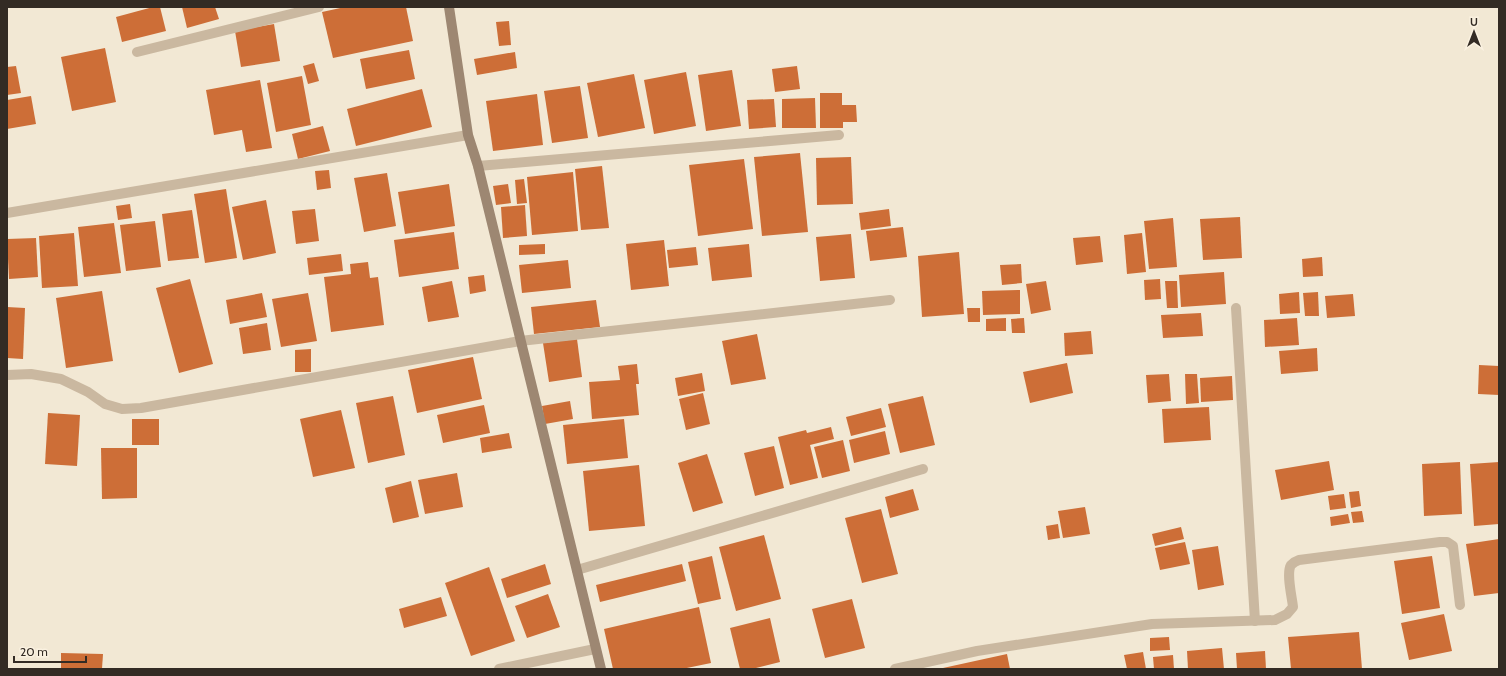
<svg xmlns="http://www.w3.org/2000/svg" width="1506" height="676" font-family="Cabin,sans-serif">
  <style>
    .building { fill: #cd6e37 }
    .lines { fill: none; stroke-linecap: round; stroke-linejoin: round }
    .street { stroke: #cab8a0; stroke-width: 10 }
    .secondary { stroke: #9d8772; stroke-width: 10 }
  </style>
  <rect width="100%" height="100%" fill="#f2e8d4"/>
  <g class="building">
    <path d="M153 7H160L166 31 122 42 116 17Z"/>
    <path d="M182 7H215L219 19 187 28Z"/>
    <path d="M345 7H406L413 41 333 58 322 12Z"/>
    <path d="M509 21 511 45 499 46 496 22Z"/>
    <path d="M274 24 280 61 241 67 235 31Z"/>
    <path d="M105 48 116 102 72 111 61 57Z"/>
    <path d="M409 50 415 79 366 89 360 59Z"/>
    <path d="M515 52 517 68 477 75 474 59Z"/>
    <path d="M314 63 319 81 308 84 303 66Z"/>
    <path d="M16 66 21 93 7 95V67Z"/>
    <path d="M797 66 800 89 775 92 772 69Z"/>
    <path d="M732 70 741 126 706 131 698 75Z"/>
    <path d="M686 72 696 126 654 134 644 80Z"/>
    <path d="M634 74 645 128 598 137 587 83Z"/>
    <path d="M302 76 311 125 276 132 267 83Z"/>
    <path d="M260 80 272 148 246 152 242 130 214 135 206 90Z"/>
    <path d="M580 86 588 138 552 143 544 91Z"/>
    <path d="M422 89 432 127 356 146 347 109Z"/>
    <path d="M820 93H842V105H856L857 122H843V128H820Z"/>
    <path d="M537 94 543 145 493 151 486 101Z"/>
    <path d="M31 96 36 124 7 129V100Z"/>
    <path d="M815 98 816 128H782V99Z"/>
    <path d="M774 99 776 127 749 129 747 100Z"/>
    <path d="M323 126 330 151 298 159 292 134Z"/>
    <path d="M800 153 808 232 762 236 754 157Z"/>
    <path d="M851 157 853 204 817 205 816 158Z"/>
    <path d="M744 159 753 229 698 236 689 165Z"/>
    <path d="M602 166 609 228 581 230 575 169Z"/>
    <path d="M329 170 331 188 317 190 315 171Z"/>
    <path d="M573 172 578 231 532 235 527 177Z"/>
    <path d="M387 173 396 226 364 232 354 178Z"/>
    <path d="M524 179 527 203 517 204 515 180Z"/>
    <path d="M449 184 455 226 405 234 398 192Z"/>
    <path d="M508 184 511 203 496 205 493 186Z"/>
    <path d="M226 189 237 258 205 263 194 194Z"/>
    <path d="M266 200 276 253 243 260 232 207Z"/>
    <path d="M130 204 132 218 118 220 116 206Z"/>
    <path d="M525 205 527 236 503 238 501 207Z"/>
    <path d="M315 209 319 241 296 244 292 211Z"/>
    <path d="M889 209 891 226 861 230 859 213Z"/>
    <path d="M192 210 199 258 168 261 162 214Z"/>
    <path d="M1240 217 1242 258 1203 260 1200 219Z"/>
    <path d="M1173 218 1177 267 1149 269 1144 221Z"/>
    <path d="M155 221 161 267 126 271 120 225Z"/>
    <path d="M114 223 121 273 84 277 78 227Z"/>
    <path d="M903 227 907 257 870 261 866 231Z"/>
    <path d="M454 232 459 269 399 277 394 240Z"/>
    <path d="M74 233 78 286 42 288 39 236Z"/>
    <path d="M1142 233 1146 272 1127 274 1124 235Z"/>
    <path d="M851 234 855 278 820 281 816 237Z"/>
    <path d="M1100 236 1103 262 1076 265 1073 238Z"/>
    <path d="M36 238 38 277 9 279 7 239Z"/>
    <path d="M664 240 669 286 631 290 626 244Z"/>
    <path d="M545 244V254L519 255V245Z"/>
    <path d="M749 244 752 277 712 281 708 248Z"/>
    <path d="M696 247 698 265 669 268 667 250Z"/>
    <path d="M959 252 964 314 922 317 918 256Z"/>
    <path d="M341 254 343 271 309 275 307 258Z"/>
    <path d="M1322 257 1323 276 1303 277 1302 259Z"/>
    <path d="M568 260 571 288 522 293 519 265Z"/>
    <path d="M368 262 370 278 378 277 384 325 331 332 324 277 351 274 350 264Z"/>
    <path d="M1021 264 1022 283 1002 285 1000 265Z"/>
    <path d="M1224 272 1226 304 1181 307 1179 275Z"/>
    <path d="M484 275 486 291 470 294 468 277Z"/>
    <path d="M190 279 213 364 179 373 156 288Z"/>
    <path d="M1160 279 1161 299 1145 300 1144 280Z"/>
    <path d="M452 281 459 317 428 322 422 287Z"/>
    <path d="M1046 281 1051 310 1031 314 1026 284Z"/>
    <path d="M1165 281H1177L1178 308H1167Z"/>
    <path d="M1020 290V314L983 315 982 291Z"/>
    <path d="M102 291 113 361 66 368 56 298Z"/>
    <path d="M1299 292 1300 313 1280 314 1279 294Z"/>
    <path d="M1318 292 1319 316H1305L1303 293Z"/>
    <path d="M262 293 267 317 230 324 226 300Z"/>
    <path d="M308 293 317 341 281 347 272 299Z"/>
    <path d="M1353 294 1355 316 1327 318 1325 296Z"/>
    <path d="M596 300 600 327 534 334 531 307Z"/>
    <path d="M7 307 25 308 23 359 7 358Z"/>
    <path d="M967 308H980V322H968Z"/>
    <path d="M1201 313 1203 336 1163 338 1161 315Z"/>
    <path d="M1006 318V331H986V319Z"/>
    <path d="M1024 318 1025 333H1012L1011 319Z"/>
    <path d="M1297 318 1299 345 1265 347 1264 320Z"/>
    <path d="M267 323 271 350 243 354 239 328Z"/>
    <path d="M1091 331 1093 354 1065 356 1064 333Z"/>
    <path d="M757 334 766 379 731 385 722 341Z"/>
    <path d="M577 339 582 377 549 382 543 343Z"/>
    <path d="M1317 348 1318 371 1281 374 1279 351Z"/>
    <path d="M311 349V372H295V350Z"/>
    <path d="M473 357 482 399 417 413 408 370Z"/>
    <path d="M1067 363 1073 393 1030 403 1023 372Z"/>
    <path d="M637 364 639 384H636L639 415 592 419 589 382 620 380 618 366Z"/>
    <path d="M1479 365 1499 366V395L1478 394Z"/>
    <path d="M702 373 705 391 678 396 675 378Z"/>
    <path d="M1169 374 1171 401 1148 403 1146 375Z"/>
    <path d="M1185 374H1197L1199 403 1186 404Z"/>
    <path d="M1232 376 1233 400 1201 402 1200 378Z"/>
    <path d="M703 393 710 424 686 430 679 399Z"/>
    <path d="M393 396 405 455 368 463 356 403Z"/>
    <path d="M923 396 935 445 900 453 888 404Z"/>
    <path d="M570 401 573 419 545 424 542 406Z"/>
    <path d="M484 405 490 433 443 443 437 415Z"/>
    <path d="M1209 407 1211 440 1164 443 1162 409Z"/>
    <path d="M881 408 886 427 851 436 846 417Z"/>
    <path d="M341 410 355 468 313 477 300 419Z"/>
    <path d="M48 413 80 415 77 466 45 464Z"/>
    <rect x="132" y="419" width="27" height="26"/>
    <path d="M624 419 628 458 567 464 563 425Z"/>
    <path d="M831 427 834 439 810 445 818 478 790 485 778 437 806 430 807 433Z"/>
    <path d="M885 431 890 454 854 463 849 440Z"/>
    <path d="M509 433 512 448 482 453 480 438Z"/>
    <path d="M843 440 850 471 822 478 814 447Z"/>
    <path d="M774 446 784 488 755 496 744 453Z"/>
    <path d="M101 448H137V498L102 499Z"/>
    <path d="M707 454 723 503 693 512 678 463Z"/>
    <path d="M1329 461 1334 490 1281 500 1275 470Z"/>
    <path d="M1460 462 1462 514 1424 516 1422 464Z"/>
    <path d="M1499 462V524L1474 526 1470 464Z"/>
    <path d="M639 465 645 526 589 531 583 471Z"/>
    <path d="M457 473 463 507 425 514 418 480Z"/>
    <path d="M411 481 419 517 393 523 385 488Z"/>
    <path d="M913 489 919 510 890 518 885 497Z"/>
    <path d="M1359 491 1361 506 1351 508 1349 492Z"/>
    <path d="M1344 494 1346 508 1330 510 1328 496Z"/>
    <path d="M1085 507 1090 534 1063 538 1058 511Z"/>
    <path d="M881 509 898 574 862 583 845 518Z"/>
    <path d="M1362 511 1364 522 1353 523 1351 512Z"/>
    <path d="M1348 514 1350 523 1331 526 1330 517Z"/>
    <path d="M1058 524 1060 538 1048 540 1046 526Z"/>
    <path d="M1181 527 1184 539 1155 546 1152 534Z"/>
    <path d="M764 535 781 599 736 611 719 547Z"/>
    <path d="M1499 539V593L1474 596 1466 544Z"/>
    <path d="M1185 542 1190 564 1160 570 1155 548Z"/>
    <path d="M1218 546 1224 585 1198 590 1192 550Z"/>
    <path d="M712 556 721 599 698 604 688 562Z"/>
    <path d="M1432 556 1440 608 1402 614 1394 561Z"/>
    <path d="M545 564 551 584 507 598 501 579Z"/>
    <path d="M682 564 686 581 600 602 596 585Z"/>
    <path d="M489 567 515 641 471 656 445 583Z"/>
    <path d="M548 594 560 627 527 638 515 606Z"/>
    <path d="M441 597 447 616 404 628 399 609Z"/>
    <path d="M852 599 865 648 825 658 812 609Z"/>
    <path d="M699 607 711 663 682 669H613L604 629Z"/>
    <path d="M1444 614 1452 651 1409 660 1401 623Z"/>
    <path d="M770 618 780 662 752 669H740L730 628Z"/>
    <path d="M1359 632 1362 669H1291L1288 637Z"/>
    <path d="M1169 637 1170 650 1150 651V638Z"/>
    <path d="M1222 648 1224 669H1188L1187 651Z"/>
    <path d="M1265 651 1266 669H1237L1236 653Z"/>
    <path d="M1143 652 1146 669H1127L1124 655Z"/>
    <path d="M61 653 103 654 102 669H61Z"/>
    <path d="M1007 654 1010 669H943V668Z"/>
    <path d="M1173 655 1174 669H1154L1153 657Z"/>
  </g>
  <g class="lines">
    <g class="street">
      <path d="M137 52 319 7"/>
      <path d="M478 166 839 135"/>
      <path d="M7 213 468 135"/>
      <path d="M1236 308 1255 621"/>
      <path d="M7 375 31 374 61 379 88 392 105 404 122 409 141 408 520 341 890 300"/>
      <path d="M577 570 923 469"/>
      <path d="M499 669 595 649"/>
      <path d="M895 669 977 651 1152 624 1275 620 1287 614 1293 607C1292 597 1286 573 1291 565 1293 563 1296 561 1299 560L1440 542H1447L1453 546 1460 605"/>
    </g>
    <path class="secondary" d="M449 7 468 135 478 166 601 669"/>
  </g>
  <rect width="1506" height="676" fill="none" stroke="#332b24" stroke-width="16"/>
  <g transform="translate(1474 32)" stroke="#faf1e0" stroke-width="3" paint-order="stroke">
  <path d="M0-3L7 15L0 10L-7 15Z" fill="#332b24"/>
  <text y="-6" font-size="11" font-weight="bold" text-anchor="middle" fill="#332b24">U</text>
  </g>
  <path d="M14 656v6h72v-6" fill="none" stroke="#332b24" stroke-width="2"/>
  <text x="20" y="656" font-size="12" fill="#332b24" stroke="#faf1e0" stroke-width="3" paint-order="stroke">20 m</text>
</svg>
